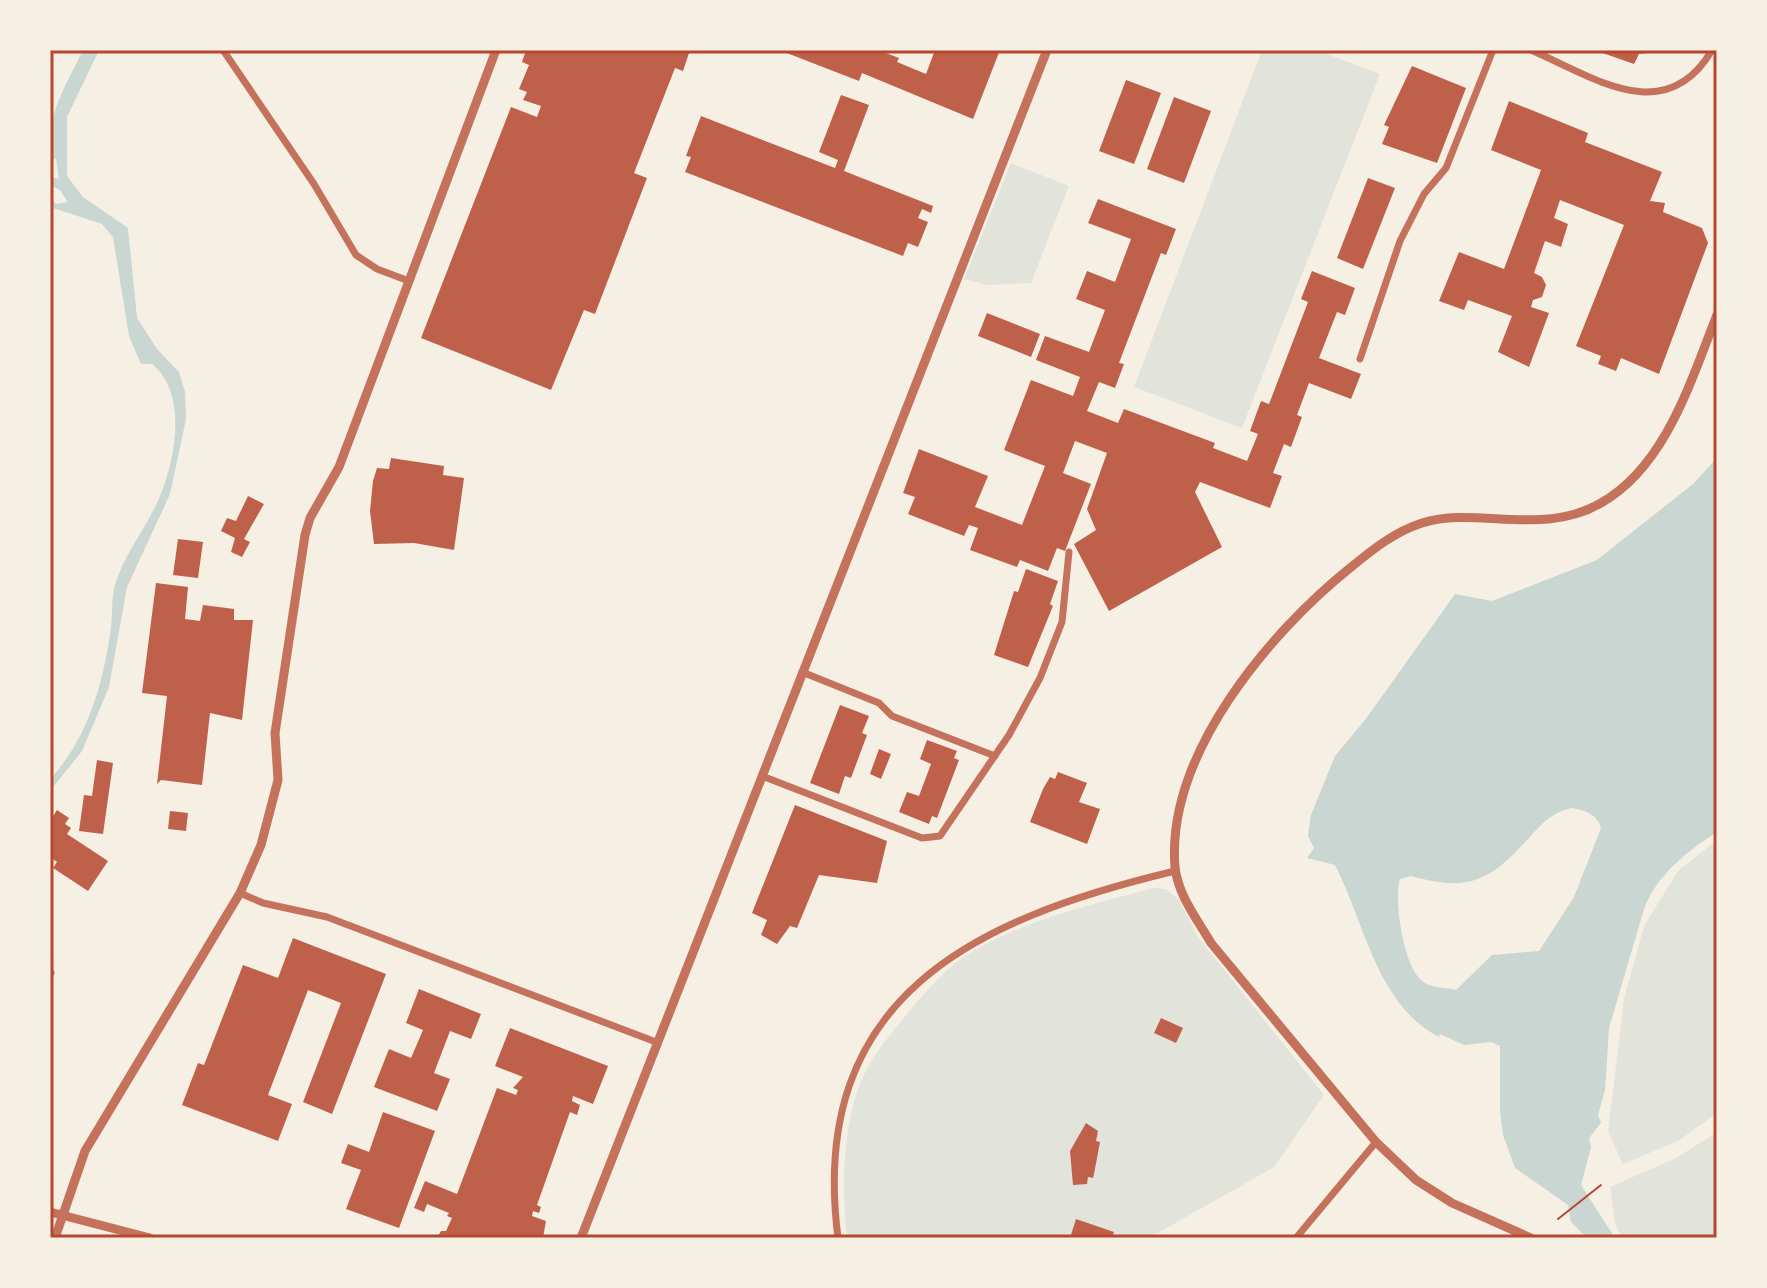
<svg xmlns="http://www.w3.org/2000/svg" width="1767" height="1288" font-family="'Libre Baskerville',serif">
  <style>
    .green { fill: #e2e4dc }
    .water { fill: #c9d6d2; fill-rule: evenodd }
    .building { fill: #bf614a }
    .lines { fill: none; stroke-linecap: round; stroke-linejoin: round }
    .path { stroke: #b5482f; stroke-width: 2 }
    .minor { stroke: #c5725c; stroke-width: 7 }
    .tertiary { stroke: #c5725c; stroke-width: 9 }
    .neatline { fill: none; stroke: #b5482f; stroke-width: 3 }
  </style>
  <rect width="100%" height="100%" fill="#f6efe4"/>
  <g class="green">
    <path d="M1262 50H1316L1380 74 1242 428 1134 387Z"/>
    <path d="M1011 163 1069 186 1031 283 988 285 964 279Z"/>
    <path d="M1717 840V1113L1678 1141 1623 1164 1608 1132 1624 999 1644 926 1678 871Z"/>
    <path d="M1153 888 1166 889 1179 900 1198 937 1324 1095 1274 1167 1149 1238H847C841 1185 842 1113 869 1065 883 1042 900 1022 917 1002 932 985 950 964 970 953 1026 919 1091 905 1153 888Z"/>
    <path d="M1717 1132V1238H1622L1615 1223 1610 1187 1676 1158Z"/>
  </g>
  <g class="water">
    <path d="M83 50H99L67 117V176L83 197 128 228 137 318 157 349 179 372 185 392 186 419 170 494 127 587 109 687 82 751 50 791V779C88 739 104 681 111 627 113 614 111 598 115 585 125 551 150 524 162 491 176 454 187 393 152 364H141L129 336 113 237 102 224 50 207V197L56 204 68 202 60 190 50 185V177L59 179 56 158 52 161C40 125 68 82 83 50Z"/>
    <path d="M1717 458V832C1687 851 1656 876 1644 909L1609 1028 1605 1090 1598 1115 1601 1123 1589 1138 1591 1147 1581 1185 1615 1238H1587L1571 1222 1568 1205 1515 1168 1503 1135 1500 1111V1046L1491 1042 1464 1045 1440 1034 1439 1037C1376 1004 1365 923 1335 865L1307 858 1314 848 1308 836 1311 815 1335 756 1365 720 1455 594 1492 601 1597 560 1693 484ZM1572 808C1585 810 1598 815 1601 828L1574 897 1539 951 1492 955 1456 990C1444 987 1431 989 1421 980 1404 966 1393 899 1400 879L1411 876C1465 891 1488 884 1527 840 1541 825 1551 812 1572 808Z"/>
  </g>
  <g class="building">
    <path d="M526 50H690L683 71 675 68 634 173 647 178 595 314 584 310 551 390 421 338 511 107 537 117 541 106 523 100 527 92 519 89 529 65 522 62Z"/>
    <path d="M779 50H878L899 58 897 62 926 74 935 50H1000L973 119 862 73 859 81Z"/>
    <path d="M1594 50H1646L1648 53 1639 54 1634 64Z"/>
    <path d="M1412 66 1466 88 1437 163 1382 144 1389 127 1384 125Z"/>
    <path d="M1126 80 1161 93 1134 164 1099 151Z"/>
    <path d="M841 95 869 105 844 171 933 206 931 213 922 209 918 218 928 222 918 247 908 243 903 256 685 172 691 157 686 156 701 116 835 168 838 160 819 152Z"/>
    <path d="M1174 97 1211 111 1184 183 1147 169Z"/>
    <path d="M1509 101 1588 133 1585 142 1662 172 1650 201 1665 203 1663 212 1702 228 1708 243 1659 374 1621 358 1616 371 1598 364 1601 356 1576 346 1624 225 1560 200 1554 218 1568 224 1561 247 1545 241 1534 273 1542 277 1546 285 1542 297 1533 300 1531 307 1549 313 1529 367 1498 352 1512 316 1468 300 1464 310 1439 301 1459 252 1504 269 1541 170 1491 150Z"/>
    <path d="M1368 178 1395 188 1363 269 1337 258Z"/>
    <path d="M1098 199 1176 229 1166 255 1161 253 1119 363 1124 364 1115 388 1099 382 1087 411 1118 423 1124 409 1215 443 1213 448 1247 461 1258 434 1250 431 1261 401 1269 404 1308 302 1301 299 1312 271 1355 288 1345 315 1337 312 1319 358 1361 374 1351 399 1309 383 1297 415 1302 417 1291 447 1284 444 1273 473 1282 476 1270 508 1200 482 1195 492 1222 547 1109 611 1074 544 1096 530 1087 509 1107 453 1075 441 1063 473 1091 484 1065 551 1057 548 1048 571 1020 560 1017 567 970 550 978 528 969 525 964 536 908 514 915 497 903 493 919 449 988 476 975 507 1022 525 1045 466 1004 450 1031 380 1073 396 1080 377 1036 360 1045 336 1089 352 1105 310 1076 299 1087 271 1115 282 1131 239 1088 223Z"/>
    <path d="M987 313 1040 334 1031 357 978 336Z"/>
    <path d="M391 458 444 466 443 475 464 478 454 550 414 543 374 544 370 511 373 481 377 468 389 469Z"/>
    <path d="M248 496 264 504 244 539 250 542 242 557 231 552 235 538 221 531 227 518 236 521Z"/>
    <path d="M178 539 203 542 198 578 173 575Z"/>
    <path d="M1026 569 1058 581 1050 604 1053 606 1028 667 994 655 1014 591 1018 592Z"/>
    <path d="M156 583 188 587 185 619 200 621 203 605 234 609V620H253L242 720 210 713 202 785 161 780 157 784 167 696 142 693Z"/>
    <path d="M840 705 869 716 862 733 867 735 851 778 845 776 839 794 810 783Z"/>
    <path d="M927 740 957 751 954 758 959 760 937 818 932 816 929 824 899 812 907 792 919 796 931 764 920 759Z"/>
    <path d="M879 749 891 754 881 779 870 774Z"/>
    <path d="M97 760 113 763 103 834 79 831 84 795 92 796Z"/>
    <path d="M1058 772 1087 783 1079 802 1100 809 1087 844 1030 822 1043 789 1050 777 1055 779Z"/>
    <path d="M795 805 887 841 877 883 819 875 797 928 790 926 777 944 761 935 767 920 752 913Z"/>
    <path d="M57 810 69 818 65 824 71 828 67 834 108 861 88 891 53 868 57 862 50 857V821Z"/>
    <path d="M170 811 188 813 186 831 168 829Z"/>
    <path d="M293 938 386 974 332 1114 303 1102 341 1003 308 990 268 1095 292 1104 278 1141 182 1105 198 1063 204 1065 243 965 278 978Z"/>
    <path d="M419 989 481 1014 471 1039 450 1031 434 1073 450 1079 437 1111 374 1087 389 1049 411 1058 423 1030 406 1023Z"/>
    <path d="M1161 1018 1183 1028 1176 1043 1154 1033Z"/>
    <path d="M510 1028 608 1066 593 1104 573 1096 572 1101 580 1105 577 1115 570 1112 537 1205 541 1207 539 1213 533 1211 532 1216 546 1221 543 1238H437L441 1231H446L452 1218 447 1216 449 1213 427 1204 424 1212 414 1208 425 1181 457 1194 497 1088 516 1095 518 1090 513 1088 523 1077 495 1066Z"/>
    <path d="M383 1112 435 1131 399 1228 346 1209 361 1170 341 1163 348 1144 369 1152Z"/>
    <path d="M1086 1123 1098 1131 1096 1141 1100 1142 1094 1174 1093 1178 1088 1177 1087 1184 1073 1185 1070 1151Z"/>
    <path d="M1076 1219 1114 1232 1112 1238H1070Z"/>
  </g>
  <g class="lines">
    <g class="path">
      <path d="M50 1194H52"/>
      <path d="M1558 1219 1601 1185"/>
    </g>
    <g class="minor">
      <path d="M223 50 314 184 356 255 377 269 409 281"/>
      <path d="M1531 50C1593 77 1666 129 1712 50"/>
      <path d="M1360 359 1400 241 1424 194 1446 168 1493 50"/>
      <path d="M802 672 879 703 892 716 995 756"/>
      <path d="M762 776 922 838 940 836 1009 735 1040 678 1062 622 1069 552"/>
      <path d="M240 893 263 903 327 917 656 1042"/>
      <path d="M50 974 51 973"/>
      <path d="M838 1238C807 997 974 919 1175 871"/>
      <path d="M1296 1238 1376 1142"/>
    </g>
    <g class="tertiary">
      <path d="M50 1212 150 1238"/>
      <path d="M55 1238 85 1151 240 893 261 845 278 780 275 733 305 535 310 518 339 467 496 50"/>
      <path d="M581 1238 1047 50"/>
      <path d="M1531 1238 1452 1203 1416 1180 1376 1142 1211 943C1197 919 1178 895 1175 867 1166 755 1269 633 1350 568 1372 550 1394 532 1422 523 1476 506 1543 537 1601 503 1666 466 1691 380 1717 315"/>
    </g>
  </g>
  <rect width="1767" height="1288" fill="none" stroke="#f6efe4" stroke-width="104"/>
  <rect x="52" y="52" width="1663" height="1184" class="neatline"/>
</svg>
